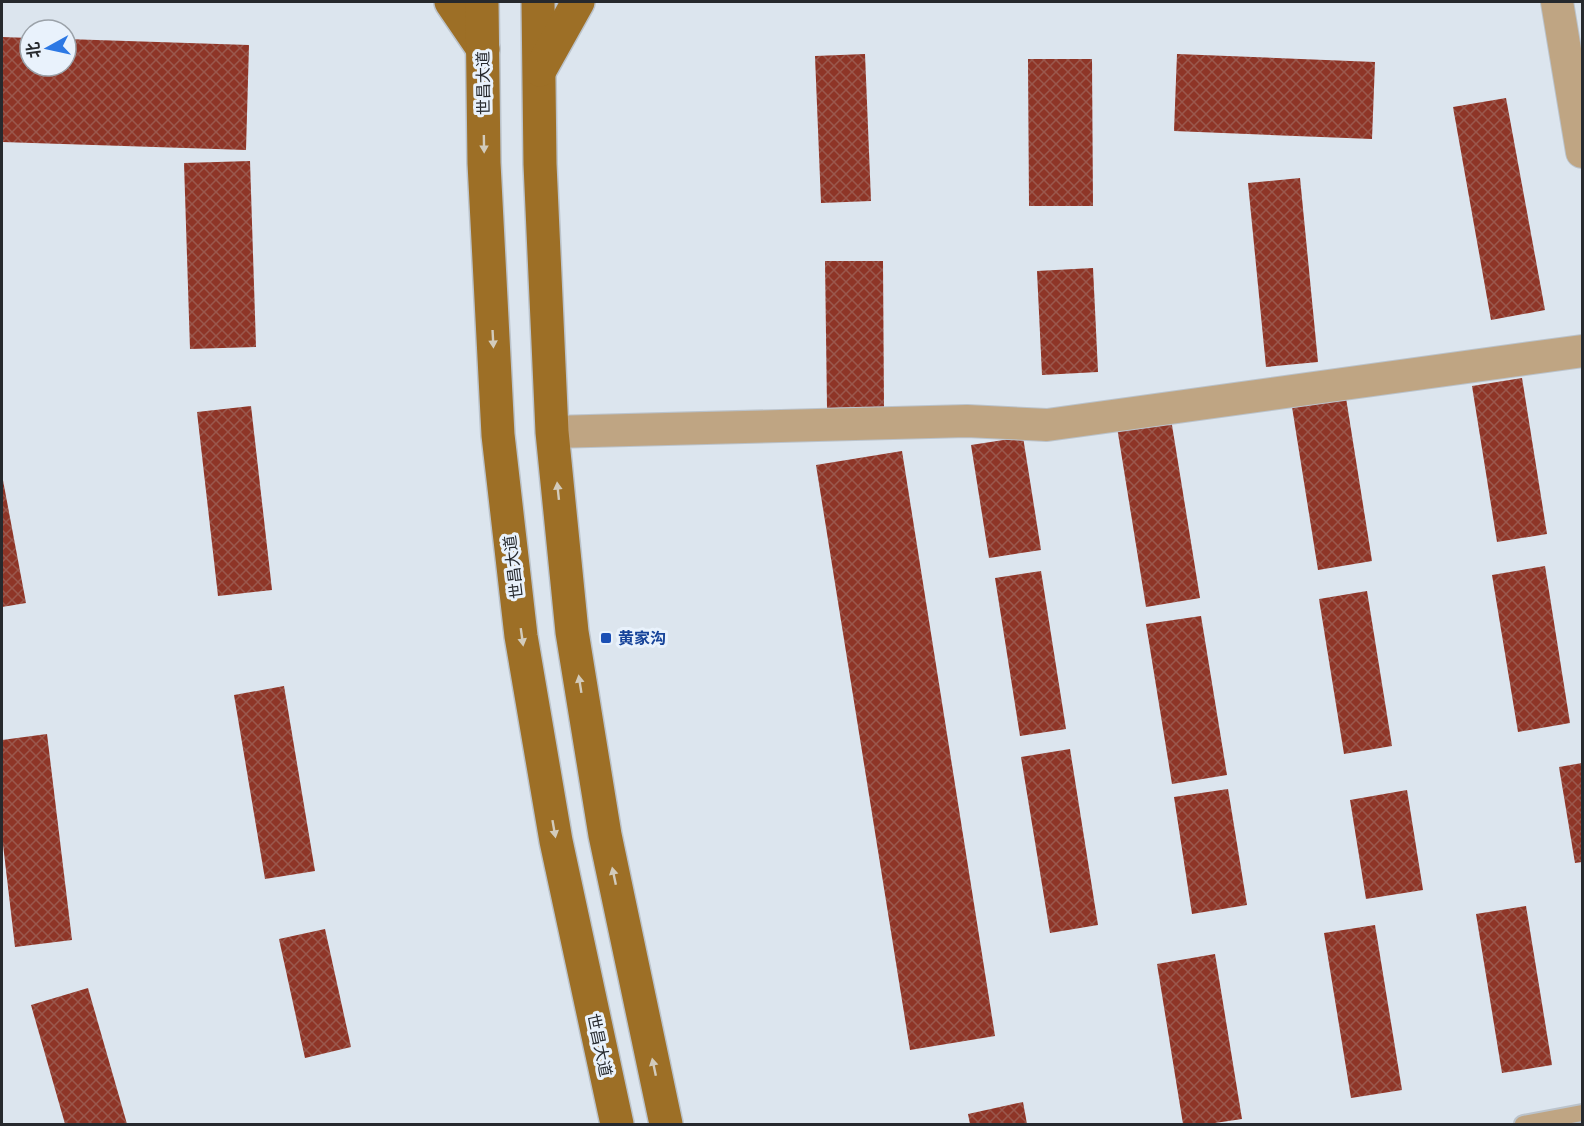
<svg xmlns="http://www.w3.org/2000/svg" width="1584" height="1126" font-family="Quicksand,'Noto Sans SC',sans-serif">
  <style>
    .building { fill: url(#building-cross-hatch) }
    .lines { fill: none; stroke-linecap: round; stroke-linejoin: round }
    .service-casing { stroke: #bbc3cb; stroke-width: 20 }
    .minor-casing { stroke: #bbc3cb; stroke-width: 34 }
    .primary-casing { stroke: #bbc3cb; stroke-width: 36 }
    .service { stroke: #bfa583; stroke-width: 16 }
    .minor { stroke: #bfa583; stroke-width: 32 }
    .primary { stroke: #9d6f26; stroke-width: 33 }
    .oneway { fill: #d2cbbc }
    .transit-dot { fill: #1a4fb4; stroke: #e9f2fc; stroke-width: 2 }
    .labels { text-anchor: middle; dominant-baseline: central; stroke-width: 6; stroke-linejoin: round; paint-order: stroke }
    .street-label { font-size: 16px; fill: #26292d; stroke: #e9f2fc }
    .transit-label { font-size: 16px; font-weight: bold; fill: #164399; stroke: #e9f2fc; text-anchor: start }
  </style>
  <defs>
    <pattern id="building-cross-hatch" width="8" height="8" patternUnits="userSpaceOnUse" patternTransform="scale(1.5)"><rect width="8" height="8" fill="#8e3527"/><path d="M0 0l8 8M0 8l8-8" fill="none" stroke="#9a584d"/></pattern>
  </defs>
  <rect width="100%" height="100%" fill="#dce5ee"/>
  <g class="building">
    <path d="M2 37 30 38V66H66V39L249 45 246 150 2 142Z"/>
    <path d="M865 54 871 201 821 203 815 56Z"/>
    <path d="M1177 54 1375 62 1372 139 1174 131Z"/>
    <path d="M1028 59H1092L1093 206H1029Z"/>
    <path d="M1506 98 1545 310 1491 320 1453 107Z"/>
    <path d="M250 161 256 347 190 349 184 163Z"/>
    <path d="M1300 178 1318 362 1266 367 1248 183Z"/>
    <path d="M825 261H883L884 407 827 408Z"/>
    <path d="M1093 268 1098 372 1042 375 1037 271Z"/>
    <path d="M1522 378 1547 534 1497 542 1472 386Z"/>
    <path d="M1346 398 1372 561 1318 570 1292 407Z"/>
    <path d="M251 406 272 590 218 596 197 412Z"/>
    <path d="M1171 419 1200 598 1146 607 1117 427Z"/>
    <path d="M1023 437 1041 550 989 558 971 445Z"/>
    <path d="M902 451 995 1036 910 1050 816 465Z"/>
    <path d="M2 475 26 603 2 607Z"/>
    <path d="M1545 566 1570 723 1518 732 1492 575Z"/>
    <path d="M1041 571 1066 729 1020 736 995 578Z"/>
    <path d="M1367 591 1392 746 1344 754 1319 599Z"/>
    <path d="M1201 616 1227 775 1172 784 1146 624Z"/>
    <path d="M284 686 315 871 265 879 234 695Z"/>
    <path d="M47 734 72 940 15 947 2 836V740Z"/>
    <path d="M1070 749 1098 925 1050 933 1021 757Z"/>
    <path d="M1582 763V862L1575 863 1559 767Z"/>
    <path d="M1228 789 1247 905 1192 914 1174 797Z"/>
    <path d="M1407 790 1423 890 1366 899 1350 800Z"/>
    <path d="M1526 906 1552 1065 1502 1073 1476 914Z"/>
    <path d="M1375 925 1402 1090 1351 1098 1324 933Z"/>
    <path d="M325 929 351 1047 305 1058 279 939Z"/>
    <path d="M1215 954 1242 1119 1208 1124H1183L1157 964Z"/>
    <path d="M88 988 127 1124H65L31 1005Z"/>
    <path d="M1023 1102 1027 1124H970L968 1114Z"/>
  </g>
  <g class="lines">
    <defs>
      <path id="service" d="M1523 1124 1582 1113"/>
      <g id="minor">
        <path d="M1557 2 1582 152"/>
        <path d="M552 432 967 421 1047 425 1582 351"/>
      </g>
      <g id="primary">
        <path d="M451 2 483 49"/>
        <path d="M482 2 484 163 498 435 521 636 556 841 617 1124"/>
        <path d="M538 2 540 164 552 432 572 632 605 835 666 1124"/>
        <path d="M540 70 578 2"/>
      </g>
    </defs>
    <use href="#service" class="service-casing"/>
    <use href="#minor" class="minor-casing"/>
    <use href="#primary" class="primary-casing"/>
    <use href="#service" class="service"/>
    <use href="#minor" class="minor"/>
    <use href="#primary" class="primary"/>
  </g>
  <defs><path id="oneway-solid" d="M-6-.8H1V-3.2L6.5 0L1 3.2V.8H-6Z" transform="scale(1.5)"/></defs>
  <g class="oneway">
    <use href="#oneway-solid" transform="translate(484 144) rotate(89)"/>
    <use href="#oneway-solid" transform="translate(493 339) rotate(87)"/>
    <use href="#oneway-solid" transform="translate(558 491) rotate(-96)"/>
    <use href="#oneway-solid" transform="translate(522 637) rotate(82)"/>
    <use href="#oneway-solid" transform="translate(580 684) rotate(-99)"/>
    <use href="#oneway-solid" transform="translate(554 829) rotate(80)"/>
    <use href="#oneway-solid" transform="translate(614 876) rotate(-102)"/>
    <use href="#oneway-solid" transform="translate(654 1067) rotate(-102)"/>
  </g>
  <rect class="transit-dot" x="600" y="632" width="12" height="12" rx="3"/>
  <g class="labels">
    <g class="street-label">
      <text transform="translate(483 83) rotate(-91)">世昌大道</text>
      <text transform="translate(513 567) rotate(-97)">世昌大道</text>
      <text transform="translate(600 1045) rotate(78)">世昌大道</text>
    </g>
    <g class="transit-label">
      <text x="618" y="638">黄家沟</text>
    </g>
  </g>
  <rect width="1584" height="1126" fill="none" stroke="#26292d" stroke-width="6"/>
  <g transform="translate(48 48) rotate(262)"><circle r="28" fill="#e9f2fc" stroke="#9ba2a9" stroke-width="1.5"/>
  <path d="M0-4.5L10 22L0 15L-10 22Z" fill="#2c78e4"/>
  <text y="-9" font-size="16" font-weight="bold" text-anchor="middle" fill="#26292d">北</text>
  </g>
</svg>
